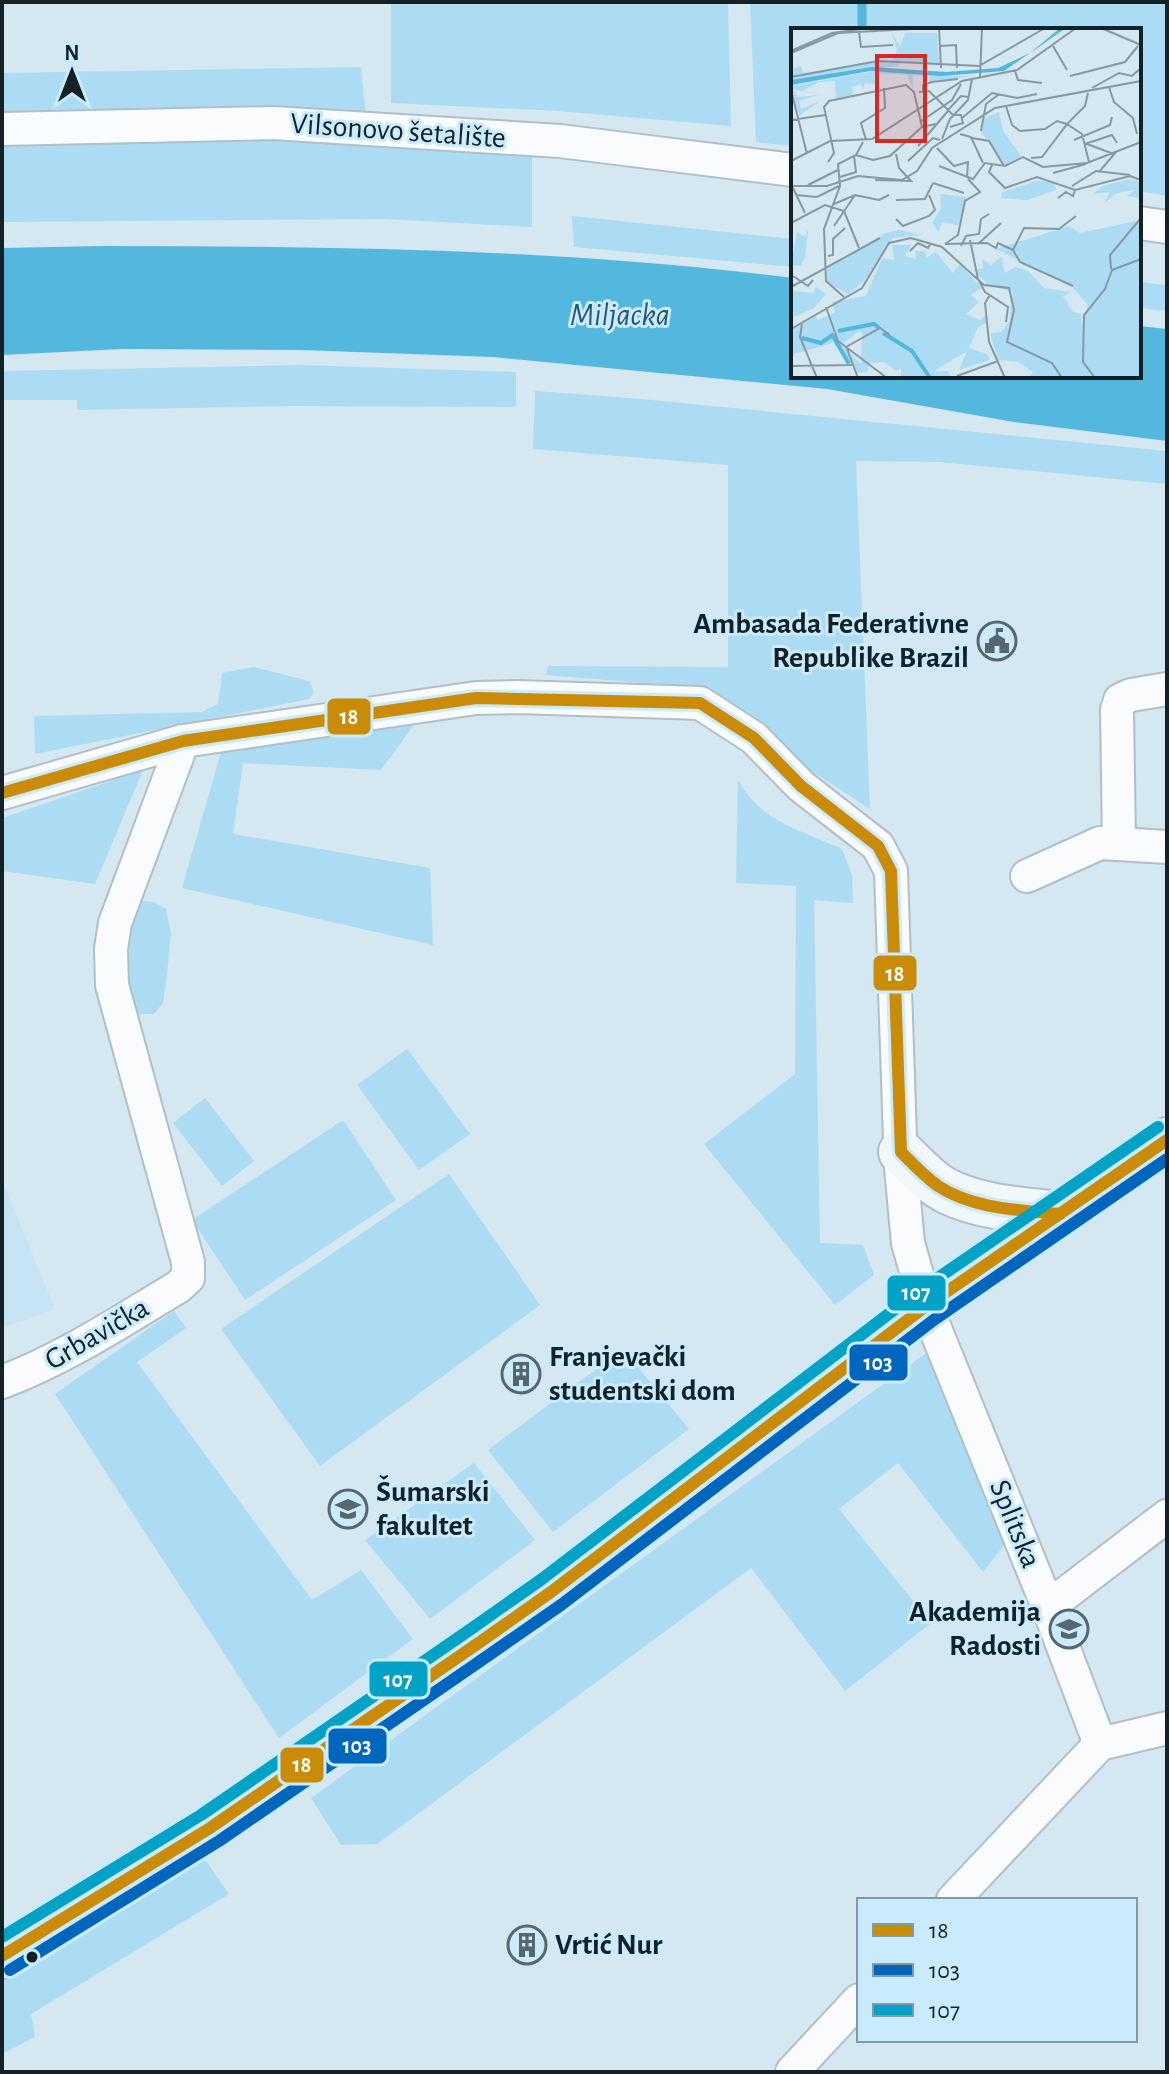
<svg xmlns="http://www.w3.org/2000/svg" width="1169" height="2074" font-family="'Alegreya Sans',sans-serif">
  <style>
    .built { fill: #c6e4f4 }
    .green { fill: #abdcf4 }
    .water { fill: #54b7de }
    .lines { fill: none; stroke-linecap: round; stroke-linejoin: round }
    .stream { stroke: #54b7de; stroke-width: 9 }
    .street-casing { stroke: #b1bfc6; stroke-width: 36 }
    .secondary-casing { stroke: #b1bfc6; stroke-width: 48 }
    .street { stroke: #f9fbfd; stroke-width: 32 }
    .secondary { stroke: #f2f7f9; stroke-width: 44 }
    .bus-1-casing { stroke: #c9ebfc; stroke-width: 18 }
    .bus-2-casing { stroke: #c9ebfc; stroke-width: 18 }
    .bus-3-casing { stroke: #c9ebfc; stroke-width: 18 }
    .bus-1 { stroke: #ca8b08; stroke-width: 12 }
    .bus-2 { stroke: #0065bd; stroke-width: 12 }
    .bus-3 { stroke: #01a2c6; stroke-width: 12 }
    .bus-dot { fill: #142127; stroke: #c9ebfc; stroke-width: 3 }
    .labels { text-anchor: middle; dominant-baseline: central; stroke-width: 6; stroke-linejoin: round; paint-order: stroke }
    .street-label { font-size: 30px; fill: #142127; stroke: #c9ebfc }
    .poi-label { font-size: 30px; font-weight: bold; fill: #142127; stroke: #c9ebfc; text-anchor: start }
    .water-label { font-size: 32px; font-style: italic; fill: #28586f; stroke: #c9ebfc }
    .inset-river { fill: none; stroke: #54b7de; stroke-width: 4 }
    .inset-road { fill: none; stroke: #8898a0; stroke-width: 2 }
    .view { fill: #d62828; fill-opacity: 0.15; stroke: #d62828; stroke-width: 4 }
    .inset-edge { fill: none; stroke: #142127; stroke-width: 4 }
    .line-badge { stroke: #c9ebfc; stroke-width: 3 }
    .badge-label { font-size: 22px; text-anchor: middle; font-weight: bold; fill: #fff }
  </style>
  <rect width="100%" height="100%" fill="#d5e7f0"/>
  <path class="built" d="M2 1180 55 1309 2 1328Z"/>
  <g class="green">
    <path d="M391 2H728L731 126 558 111 391 103Z"/>
    <path d="M750 2H1167V196L1139 191V30H793V146L756 142Z"/>
    <path d="M361 67 366 117 532 133V227L384 219 2 222V73Z"/>
    <path d="M572 216 793 239V267L574 247Z"/>
    <path d="M1139 282 1167 285V311L1139 308Z"/>
    <path d="M300 365 516 372V407L292 406 77 410V400H2V371Z"/>
    <path d="M535 391 642 399 1167 451V484L940 462 856 461 870 809 807 768 758 723 691 687 546 675 548 666 728 667V465L533 449Z"/>
    <path d="M254 667 309 681 314 692 309 699 35 754 34 716 202 712 218 704 222 673Z"/>
    <path d="M419 718 381 770 243 763 233 834 430 868 433 945 182 888 221 752Z"/>
    <path d="M143 770 95 884 2 871V818Z"/>
    <path d="M738 780C761 822 801 830 842 849L852 875 853 903 814 900 820 1243 863 1245 874 1275 835 1305 704 1144 795 1074 796 886 736 883Z"/>
    <path d="M135 901 154 902 166 909 171 934 167 974 163 1003 154 1014H135L120 971Z"/>
    <path d="M407 1049 470 1134 419 1170 357 1085Z"/>
    <path d="M205 1098 254 1161 222 1186 173 1123Z"/>
    <path d="M343 1120 396 1200 245 1300 192 1220Z"/>
    <path d="M449 1174 540 1305 320 1466 221 1329Z"/>
    <path d="M174 1311 186 1328 137 1362 312 1600 361 1570 413 1639 279 1738 55 1394Z"/>
    <path d="M623 1349 689 1429 553 1532 488 1450Z"/>
    <path d="M929 1351 1005 1544 983 1572 898 1463 839 1509 931 1623 845 1691 751 1568 377 1844 341 1845 311 1798Z"/>
    <path d="M474 1463 535 1540 430 1619 365 1540Z"/>
    <path d="M204 1858 229 1894 31 2014 35 2037 2 2054V1978Z"/>
  </g>
  <path class="water" d="M104 246C334 246 564 249 793 278V376H1139V326L1167 329V441L1014 422 827 389 493 357 301 350 122 349 2 355V248Z"/>
  <g class="lines">
    <path class="stream" d="M862 2V30"/>
    <defs>
      <g id="street">
        <path d="M2 129 273 123 560 141 793 170"/>
        <path d="M1139 223 1167 227"/>
        <path d="M2 793 183 741 476 698 518 697 700 703 754 738 801 786 878 846 891 871 901 1168 908 1243 926 1306 1048 1607 1100 1744"/>
        <path d="M1119 844 1117 710 1120 700 1131 695 1167 689"/>
        <path d="M1027 876 1100 843 1167 847"/>
        <path d="M2 1382C64 1359 121 1321 178 1287L188 1278V1262L112 985 111 949 115 923 183 741"/>
        <path d="M1048 1607 1167 1516"/>
        <path d="M953 1900 1100 1744 1167 1728"/>
        <path d="M792 2072 859 2000"/>
      </g>
      <g id="secondary">
        <path d="M901 1152C916 1166 930 1183 949 1192 983 1208 1023 1210 1060 1214"/>
        <path d="M2 1956 210 1828 480 1642 551 1592 926 1306 1167 1140"/>
      </g>
    </defs>
    <use href="#street" class="street-casing"/>
    <use href="#secondary" class="secondary-casing"/>
    <use href="#street" class="street"/>
    <use href="#secondary" class="secondary"/>
    <defs>
      <g id="bus-1">
        <path d="M2 793 183 741 476 698 700 703 754 738 801 786 878 846 891 871 901 1152C913 1164 924 1176 938 1186 973 1209 1020 1210 1060 1214"/>
        <path d="M2 1956 210 1828 480 1642 551 1592 926 1306 1167 1140"/>
      </g>
      <path id="bus-2" d="M10 1970 219 1841 489 1655 561 1605 935 1319 1167 1159"/>
      <path id="bus-3" d="M2 1937 201 1815 471 1629 542 1579 916 1293 1158 1127"/>
    </defs>
    <use href="#bus-1" class="bus-1-casing"/>
    <use href="#bus-2" class="bus-2-casing"/>
    <use href="#bus-3" class="bus-3-casing"/>
    <use href="#bus-1" class="bus-1"/>
    <use href="#bus-2" class="bus-2"/>
    <use href="#bus-3" class="bus-3"/>
  </g>
  <defs>
    <symbol id="civic-ring" viewBox="-11 -11 22 22"><circle r="9.5" fill="#c9ebfc" stroke="#58666d" stroke-width="1.5"/><path d="M-.6-6.5H3V-4.5H.6V-3L4-1V1h2V6H-6V1h2V-1L-.6-3ZM-1.2 2.5V6h2.4V2.5Z" fill="#58666d"/></symbol>
    <symbol id="building-ring" viewBox="-11 -11 22 22"><circle r="9.5" fill="#c9ebfc" stroke="#58666d" stroke-width="1.5"/><path d="M-4-6H4V6H1V3H-1V6H-4ZM-2.5-4.3h1.7v1.8h-1.7ZM.8-4.3h1.7v1.8H.8ZM-2.5-1h1.7V.8h-1.7ZM.8-1h1.7V.8H.8Z" fill="#58666d"/></symbol>
    <symbol id="university-ring" viewBox="-11 -11 22 22"><circle r="9.5" fill="#c9ebfc" stroke="#58666d" stroke-width="1.5"/><path d="M0-5L7-2L0 1L-7-2ZM-4 1L0 2.5L4 1V4Q0 6-4 4Z" fill="#58666d"/></symbol>
    <symbol id="school-ring" viewBox="-11 -11 22 22"><circle r="9.5" fill="#c9ebfc" stroke="#58666d" stroke-width="1.5"/><path d="M0-5L7-2L0 1L-7-2ZM-4 1L0 2.5L4 1V4Q0 6-4 4Z" fill="#58666d"/></symbol>
  </defs>
  <g fill-rule="evenodd">
    <use href="#civic-ring" x="975" y="619" width="44" height="44"/>
    <use href="#building-ring" x="499" y="1352" width="44" height="44"/>
    <use href="#university-ring" x="326" y="1487" width="44" height="44"/>
    <use href="#school-ring" x="1047" y="1607" width="44" height="44"/>
    <use href="#building-ring" x="505" y="1923" width="44" height="44"/>
  </g>
  <circle class="bus-dot" cx="32" cy="1957" r="7"/>
  <g class="labels">
    <g class="street-label">
      <text transform="translate(398 131) rotate(4)">Vilsonovo šetalište</text>
      <text transform="translate(97 1334) rotate(-30)">Grbavička</text>
      <text transform="translate(1015 1524) rotate(68)">Splitska</text>
    </g>
    <g class="poi-label">
      <text x="969" y="624" text-anchor="end">Ambasada Federativne<tspan x="969" dy="34">Republike Brazil</tspan></text>
      <text x="549" y="1357">Franjevački<tspan x="549" dy="34">studentski dom</tspan></text>
      <text x="376" y="1492">Šumarski<tspan x="376" dy="34">fakultet</tspan></text>
      <text x="1041" y="1612" text-anchor="end">Akademija<tspan x="1041" dy="34">Radosti</tspan></text>
      <text x="555" y="1945">Vrtić Nur</text>
    </g>
    <g class="water-label">
      <text x="620" y="315">Miljacka</text>
    </g>
  </g>
  <g transform="translate(791 28)">
    <rect width="350" height="350" fill="#d5e7f0"/>
    <path d="M101 5 109 18 114 5H146L148 38 108 33V38L0 52 3 40 10 38 12 45 102 32 106 22ZM79 44 107 43 151 48H184L138 54V48L122 47V61L116 47 84 45 86 56 74 55 72 61 70 56 61 59 62 67 45 70 44 53 28 54 11 63 1 61 7 69 28 67 8 73 10 81 29 73 8 88 1 60V58ZM208 84 212 103 230 128 214 137 190 104 194 90ZM339 151 350 154V177L349 170 336 168 344 162 326 165 313 175 319 164 302 166 312 158ZM245 153 263 154 265 162 236 172 210 170 211 164ZM149 166 176 169 167 197 151 194 148 204 141 195 150 180ZM350 192V350H237L242 344 227 334 207 332 199 305 210 304 218 294 222 264 197 257 183 242 192 240 191 231 200 237 210 229 214 245 224 239 237 243 253 260 280 264 272 268 282 284 290 286V298L297 277 281 259 205 221 278 198 289 205ZM17 202 14 229 10 238 0 237 6 203 13 209ZM109 202 129 207 102 210 72 254 57 266 36 254V241L95 205ZM101 217H120L114 228 125 231 124 223H134L135 230 145 224 162 245 169 236 191 260 180 267 188 274 175 286 189 292 195 287V295L187 299 178 320 196 326 199 332 168 342 176 323 143 343H156L161 350H110V340L105 343 93 334 79 335 76 344 67 345 42 315 0 327V302L24 287 27 292 44 284 41 274 75 268 91 230 103 232ZM67 304H71L70 336 51 316ZM25 259 35 266 23 280 3 289 0 263 22 265Z" fill="#abdcf4" fill-rule="evenodd"/>
    <path d="M269 0H275L213 43 150 48 79 43 0 57V52L81 39 155 44 207 40 239 25Z" fill="#54b7de"/>
    <path class="inset-river" d="M47 303 83 296 88 300M92 305 121 323 139 350M42 308 58 336M11 310 30 315 43 306"/>
    <path class="inset-road" d="M148 0 150 40M310 0 350 17M68 4 70 19 102 17M149 18 165 17 166 40M262 18 276 42M0 23 41 5 78 0M0 25 47 5 140 0M224 43 227 52 251 55M279 48 334 34 347 18M0 49 87 33 188 38 254 0M189 49 191 0M318 59 323 74 342 90 346 106M301 60 328 45 341 48 350 40M0 62 16 126M132 63V57L141 54 167 51M128 64 138 63 162 87H170L172 95 159 99M297 65 294 78 276 96 291 106 298 134M215 78 221 97 229 103 254 101 266 93 276 96 251 129 240 130M157 82 170 68 178 69M171 90 201 65 226 70 246 66M0 92 34 87M129 94 161 72 170 56M190 103 195 76 207 67M169 106 180 109 192 135M181 110 198 113 213 138M151 111 159 91 177 72 181 51M75 112 70 95 94 80 93 60M283 112 319 97 321 89M294 116 321 107 326 115M296 116 320 125M127 118 157 83M146 120 163 138 177 134 176 150M65 127 82 132 99 128 131 99 145 96M0 133 39 113 81 111 171 53 226 42 285 0M117 133 142 110 149 112M37 134 43 125 33 79 38 73 115 57 123 64 131 99M201 137 198 144 214 160 246 149 284 162 339 148 350 152M148 138 182 151 194 135 214 138 232 129 252 139 296 135 350 114M308 144 325 124M262 145 295 136M49 149 65 144 63 128M84 152 120 153 108 140 105 126M142 155 173 165M17 157 47 142M0 158H36L67 148 111 152 126 143 141 120 204 80 350 53M281 158 305 143 339 147M2 160 14 185M5 167 26 169 48 158M267 170 275 164 282 168 284 162M105 172 134 171 142 155M43 176 64 167 88 172 98 167M53 183 68 220M105 191 112 198 138 188 144 182 138 167M0 195 34 177 53 183M43 198 64 167M179 212 187 251 194 264 217 279 215 294M154 216 167 207 174 173 189 164 177 151M154 216 196 215 205 220 207 215 222 222M187 216 210 195M170 218 175 208 188 206 190 191 198 186M222 222 233 200 268 201 285 188M222 222 229 234 282 258M119 223 127 215 137 220 140 215M37 228 42 227V211L54 200M320 241 319 227 350 190M2 248 17 258 22 252M0 259 89 210M199 267 194 275 198 314 214 350M53 269 35 253 33 201 49 158 47 136 65 127 72 114M35 279 47 313 96 350M11 296 9 309 26 350M0 301 71 260 98 215 120 210 151 219 193 257 218 260 223 282 216 314 261 335 271 350M55 319 89 300 99 307M56 321 67 350M0 338 61 337M166 348 207 333M26 349 50 350M304 350 292 334 293 287 314 261 321 242 350 231"/>
    <path class="view" d="M86 28H134V113H86Z"/>
    <rect width="350" height="350" class="inset-edge"/>
  </g>
  <g class="line-badge">
    <rect x="326" y="697" width="46" height="39" rx="8" fill="#ca8b08"/>
    <rect x="872" y="954" width="46" height="38" rx="8" fill="#ca8b08"/>
    <rect x="886" y="1274" width="61" height="38" rx="8" fill="#01a2c6"/>
    <rect x="848" y="1343" width="61" height="39" rx="8" fill="#0065bd"/>
    <rect x="368" y="1660" width="61" height="38" rx="8" fill="#01a2c6"/>
    <rect x="327" y="1727" width="61" height="38" rx="8" fill="#0065bd"/>
    <rect x="279" y="1746" width="46" height="38" rx="8" fill="#ca8b08"/>
  </g>
  <g class="badge-label">
    <text x="349" y="724">18</text>
    <text x="895" y="981">18</text>
    <text x="916" y="1300">107</text>
    <text x="878" y="1370">103</text>
    <text x="398" y="1687">107</text>
    <text x="357" y="1753">103</text>
    <text x="302" y="1772">18</text>
  </g>
  <rect width="1169" height="2074" fill="none" stroke="#142127" stroke-width="8"/>
  <rect x="857" y="1898" width="280" height="144" fill="#c9ebfc" stroke="#819aa7" stroke-width="2"/>
  <rect x="873" y="1924" width="40" height="12" fill="#ca8b08" stroke="#819aa7" stroke-width="2"/>
  <text x="929" y="1938" font-size="24" fill="#142127">18</text>
  <rect x="873" y="1964" width="40" height="12" fill="#0065bd" stroke="#819aa7" stroke-width="2"/>
  <text x="929" y="1978" font-size="24" fill="#142127">103</text>
  <rect x="873" y="2004" width="40" height="12" fill="#01a2c6" stroke="#819aa7" stroke-width="2"/>
  <text x="929" y="2018" font-size="24" fill="#142127">107</text>
  <g transform="translate(72 72)" stroke="#c9ebfc" stroke-width="6" paint-order="stroke">
  <path d="M0-6L14 30L0 20L-14 30Z" fill="#142127"/>
  <text y="-12" font-size="22" font-weight="bold" text-anchor="middle" fill="#142127">N</text>
  </g>
</svg>
